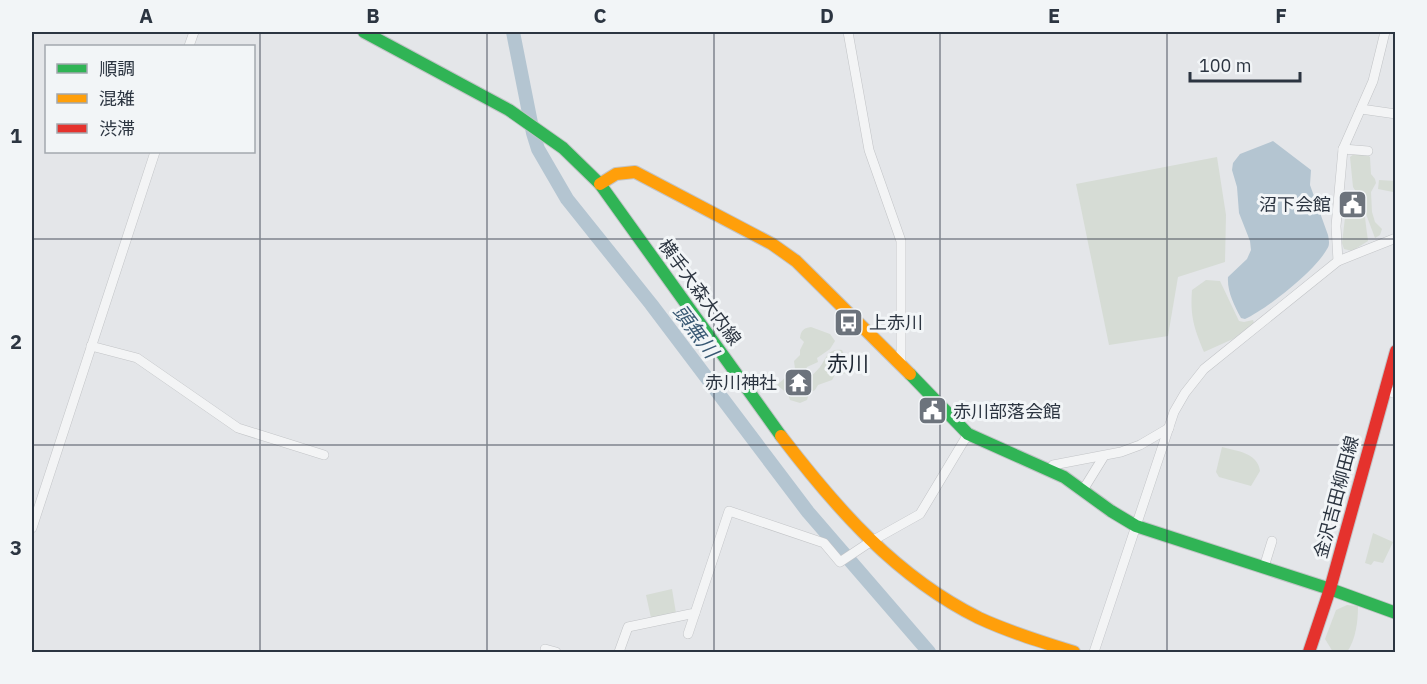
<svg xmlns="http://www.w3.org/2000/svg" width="1427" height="684" font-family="'IBM Plex Sans','Noto Sans JP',sans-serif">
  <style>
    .green { fill: #d6dcd5 }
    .water { fill: #b4c5d1 }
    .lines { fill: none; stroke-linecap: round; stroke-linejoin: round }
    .river { stroke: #b4c5d1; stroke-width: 14 }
    .street-casing { stroke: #c2c4c7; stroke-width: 10 }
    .fast-casing { stroke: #c2c4c7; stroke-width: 14 }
    .slow-casing { stroke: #c2c4c7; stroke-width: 14 }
    .jam-casing { stroke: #c2c4c7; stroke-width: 14 }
    .street { stroke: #f3f4f5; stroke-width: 9 }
    .fast { stroke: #30b455; stroke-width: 12 }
    .slow { stroke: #ff9f0a; stroke-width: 12 }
    .jam { stroke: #e5322d; stroke-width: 12 }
    .grid { fill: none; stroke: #2c3541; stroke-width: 1.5; stroke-opacity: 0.55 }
    .labels { text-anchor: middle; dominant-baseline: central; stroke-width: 6; stroke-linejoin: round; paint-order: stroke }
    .poi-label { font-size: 18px; fill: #2c3541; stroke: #f2f5f7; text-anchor: end }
    .street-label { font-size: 18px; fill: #2c3541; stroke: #f2f5f7 }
    .water-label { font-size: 20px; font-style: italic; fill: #385873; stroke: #f2f5f7 }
    .quarter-label { font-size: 21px; fill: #1e2732; stroke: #f2f5f7 }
    .neatline { fill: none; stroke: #2c3541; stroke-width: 2 }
    .grid-label { font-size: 20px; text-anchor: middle; font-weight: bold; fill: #2c3541 }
  </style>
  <rect width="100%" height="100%" fill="#e4e6e9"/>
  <g class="green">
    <path d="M1354 154H1366L1370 157 1371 174 1375 179 1376 183 1371 192 1372 212 1375 222 1382 229 1380 235 1375 238 1360 198 1353 187 1350 157Z"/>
    <path d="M1217 157 1226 215 1225 262 1178 277 1168 336 1109 345 1076 184Z"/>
    <path d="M1379 180 1395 181V221H1393V192L1378 189Z"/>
    <path d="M1346 209 1364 210 1368 241 1352 251 1344 249 1342 243Z"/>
    <path d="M1206 280 1220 281 1239 321 1244 322 1253 320 1254 323 1233 339 1204 352C1194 328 1190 316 1192 290Z"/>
    <path d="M811 327 830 334 835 341 830 349 817 358 818 362 807 367 805 372 792 380 791 387 796 389 808 384 809 378C813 374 817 371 820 367 827 357 828 348 842 350L847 361 846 372 844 374 836 373 832 380 818 385 815 390 809 393 807 400 800 403 790 400 788 394 777 385 795 369 794 361 800 355V350L804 342 800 338C801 330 804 328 811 327Z"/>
    <path d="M1222 447C1237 451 1258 453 1260 471L1251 486 1219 477 1216 472Z"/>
    <path d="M1373 533 1393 542 1383 563 1374 561 1371 565 1365 563Z"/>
    <path d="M672 589 676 613 651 618 646 595Z"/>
    <path d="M1347 605 1358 606C1358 621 1356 639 1347 652H1333L1325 639 1336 610Z"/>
  </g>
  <path class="water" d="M1273 141 1311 170 1310 185 1328 235C1329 240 1330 245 1327 249 1316 270 1266 310 1245 319L1241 318C1234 305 1227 291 1228 277L1247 259 1251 250 1250 241 1239 213 1237 187 1232 170 1233 163 1240 154Z"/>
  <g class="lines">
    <path class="river" d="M513 32 533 133 538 149 567 199 651 304 808 512 929 652"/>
    <defs>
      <g id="street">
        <path d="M848 32 869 150 901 241V364"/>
        <path d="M189 46 194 32"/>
        <path d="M1361 109 1396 114"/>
        <path d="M1343 149 1368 151"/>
        <path d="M1338 261 1336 226 1343 149 1373 81 1385 32"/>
        <path d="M91 346 137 358 238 428 324 455"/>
        <path d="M1384 389 1396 394"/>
        <path d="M1051 470 1053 465 1121 452 1140 445 1169 428"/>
        <path d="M1083 490 1104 456"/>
        <path d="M32 528 155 152"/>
        <path d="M1264 567 1272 541"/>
        <path d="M688 634 695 613"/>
        <path d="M545 649 556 652"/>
        <path d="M619 652 628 627 695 613 729 511 824 543 840 562 870 542 920 514 968 434"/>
        <path d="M1094 652 1174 412 1185 393 1204 369 1338 261 1396 238"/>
      </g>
      <g id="fast">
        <path d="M364 32 509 110 563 148 600 184 781 436"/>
        <path d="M910 374 968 434 1064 477 1111 511 1136 526 1330 589 1396 613"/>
      </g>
      <g id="slow">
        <path d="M600 184 616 174 635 172 772 244 796 261 910 374"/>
        <path d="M781 436C836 508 896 577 979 618 1009 632 1042 642 1074 652"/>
      </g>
      <path id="jam" d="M1309 652 1330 589 1396 351"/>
    </defs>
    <use href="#street" class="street-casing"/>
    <use href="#fast" class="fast-casing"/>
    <use href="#slow" class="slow-casing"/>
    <use href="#jam" class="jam-casing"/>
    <use href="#street" class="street"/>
    <use href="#fast" class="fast"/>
    <use href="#slow" class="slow"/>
    <use href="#jam" class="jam"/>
  </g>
  <path class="grid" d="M260 32V652M487 32V652M714 32V652M940 32V652M1167 32V652M32 239H1396M32 445H1396"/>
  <defs>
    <symbol id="civic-square" viewBox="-11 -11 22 22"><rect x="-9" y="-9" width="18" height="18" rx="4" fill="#6c737c" stroke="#f2f5f7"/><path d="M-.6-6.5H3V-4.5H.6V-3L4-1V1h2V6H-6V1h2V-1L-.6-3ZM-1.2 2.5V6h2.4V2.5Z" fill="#fff"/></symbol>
    <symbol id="bus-square" viewBox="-11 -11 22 22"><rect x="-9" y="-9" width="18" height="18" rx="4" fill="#6c737c" stroke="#f2f5f7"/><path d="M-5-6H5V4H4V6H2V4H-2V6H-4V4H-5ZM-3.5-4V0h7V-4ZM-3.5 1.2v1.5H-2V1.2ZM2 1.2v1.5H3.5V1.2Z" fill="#fff"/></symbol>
    <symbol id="temple-square" viewBox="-11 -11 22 22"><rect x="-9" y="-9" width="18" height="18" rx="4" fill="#6c737c" stroke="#f2f5f7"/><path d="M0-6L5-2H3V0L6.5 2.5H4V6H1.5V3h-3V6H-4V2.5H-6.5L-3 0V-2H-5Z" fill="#fff"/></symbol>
  </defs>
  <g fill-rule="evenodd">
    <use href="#civic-square" x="1336" y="188" width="33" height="33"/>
    <use href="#bus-square" x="832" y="306" width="33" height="33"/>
    <use href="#temple-square" x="782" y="366" width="33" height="33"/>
    <use href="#civic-square" x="916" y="394" width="33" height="33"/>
  </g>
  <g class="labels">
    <g class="poi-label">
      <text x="1331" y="204">沼下会館</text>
      <text x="869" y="322" text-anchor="start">上赤川</text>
      <text x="777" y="382">赤川神社</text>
      <text x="953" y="411" text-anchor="start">赤川部落会館</text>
    </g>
    <g class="street-label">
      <text transform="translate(700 292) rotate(54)">横手大森大内線</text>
      <text transform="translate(1336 497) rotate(-75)">金沢吉田柳田線</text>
    </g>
    <g class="water-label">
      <text transform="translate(696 331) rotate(53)">頭無川</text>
    </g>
    <g class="quarter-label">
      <text x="848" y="363">赤川</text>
    </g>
  </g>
  <rect width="1427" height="684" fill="none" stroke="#f2f5f7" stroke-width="66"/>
  <rect x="45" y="45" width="210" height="108" fill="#f2f5f7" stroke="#a3a8ae" stroke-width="1.5"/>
  <rect x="57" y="64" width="30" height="9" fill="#30b455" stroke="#a3a8ae" stroke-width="1.5"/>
  <text x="99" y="75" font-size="18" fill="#2c3541">順調</text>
  <rect x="57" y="94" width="30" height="9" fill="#ff9f0a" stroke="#a3a8ae" stroke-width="1.5"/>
  <text x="99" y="105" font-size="18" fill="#2c3541">混雑</text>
  <rect x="57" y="124" width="30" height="9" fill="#e5322d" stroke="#a3a8ae" stroke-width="1.5"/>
  <text x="99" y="135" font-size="18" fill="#2c3541">渋滞</text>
  <path d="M1190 72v9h110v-9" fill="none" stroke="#2c3541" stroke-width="3"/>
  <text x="1199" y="72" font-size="18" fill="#2c3541" stroke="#f2f5f7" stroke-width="4.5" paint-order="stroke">100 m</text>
  <rect x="33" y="33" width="1361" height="618" class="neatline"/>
  <g class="grid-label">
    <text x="146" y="23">A</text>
    <text x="373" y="23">B</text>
    <text x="600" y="23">C</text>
    <text x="827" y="23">D</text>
    <text x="1054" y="23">E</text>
    <text x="1281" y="23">F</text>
    <text x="16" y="143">1</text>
    <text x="16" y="349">2</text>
    <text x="16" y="555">3</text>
  </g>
</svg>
